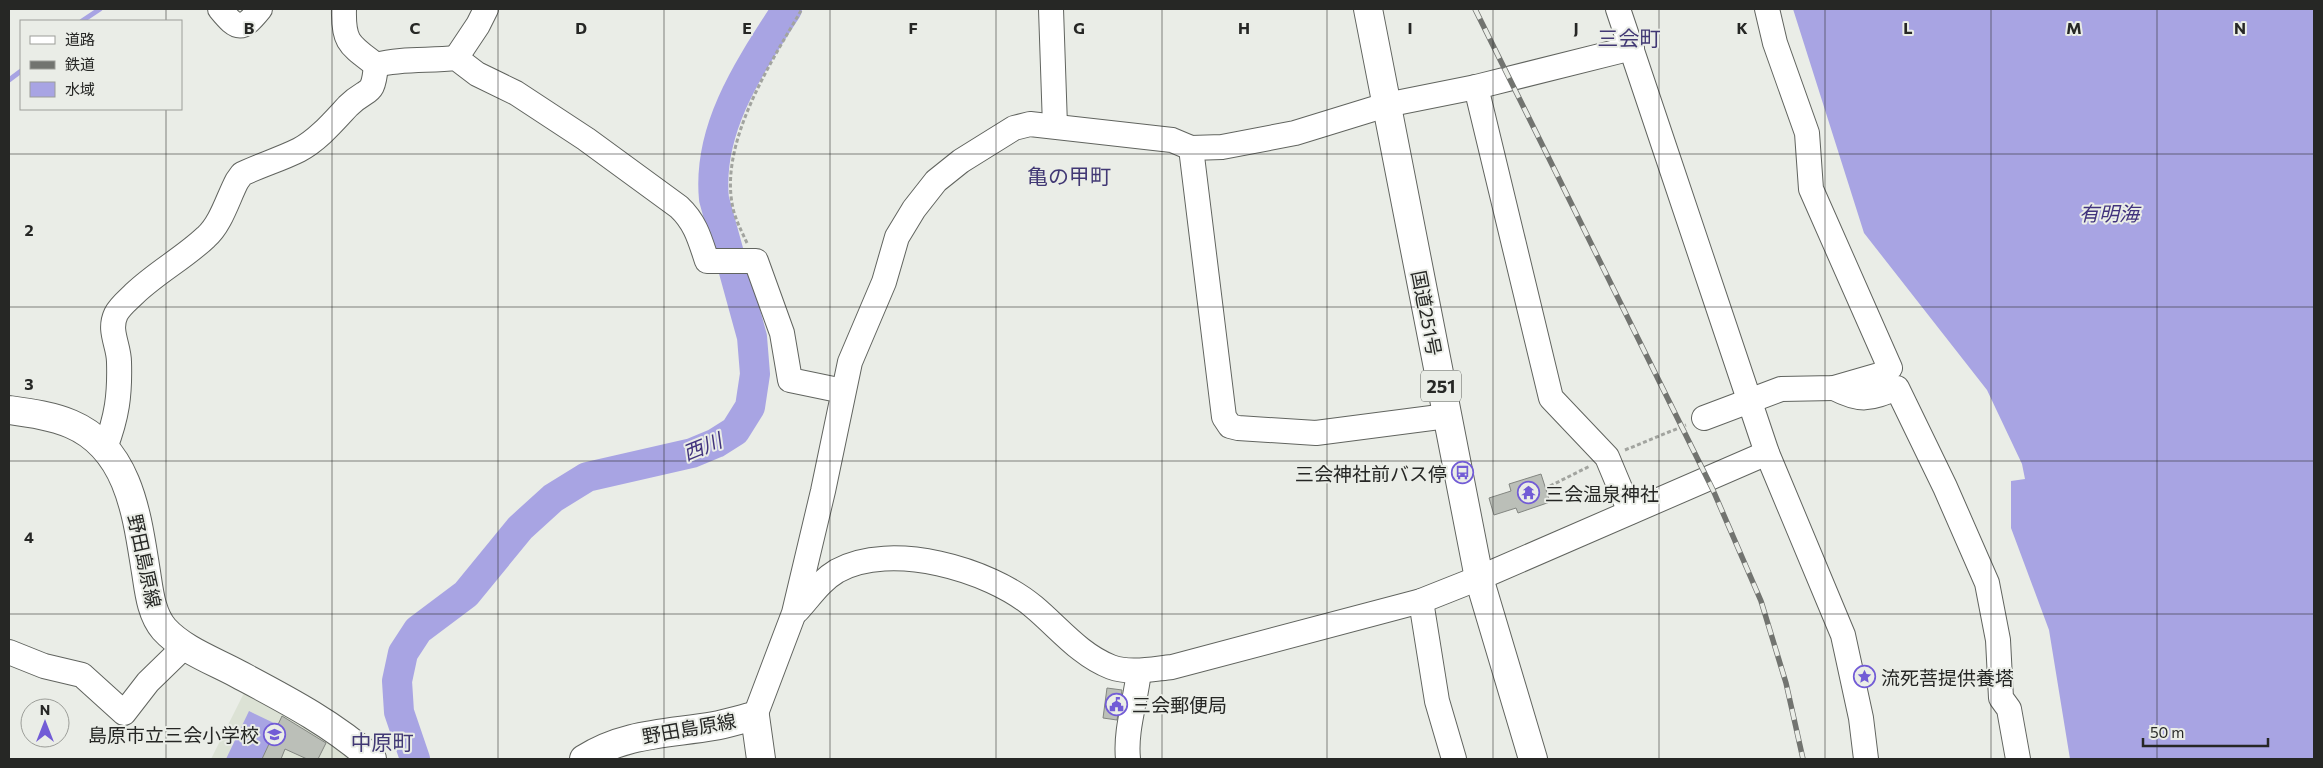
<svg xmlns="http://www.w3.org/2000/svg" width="2323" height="768" font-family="Commissioner,'Noto Sans JP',sans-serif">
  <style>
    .built { fill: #dce2d5 }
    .water { fill: #a8a4e3 }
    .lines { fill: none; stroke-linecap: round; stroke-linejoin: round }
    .stream { stroke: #a8a4e3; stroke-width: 5 }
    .river { stroke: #a8a4e3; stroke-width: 30 }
    .building { fill: #bbbfb8; stroke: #838681 }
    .minor-casing { stroke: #61645f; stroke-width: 26 }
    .major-casing { stroke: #61645f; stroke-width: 30 }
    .highway-casing { stroke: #61645f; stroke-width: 30 }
    .path { stroke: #a2a49f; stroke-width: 3; stroke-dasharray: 4 2.5; stroke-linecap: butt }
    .minor { stroke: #fff; stroke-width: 24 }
    .major { stroke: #fff; stroke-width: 28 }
    .highway { stroke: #fff; stroke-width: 28 }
    .rail-casing { stroke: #727470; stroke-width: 5.5 }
    .rail { stroke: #eaede7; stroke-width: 4; stroke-dasharray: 11; stroke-linecap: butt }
    .grid { fill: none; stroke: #262725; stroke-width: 1; stroke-opacity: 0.55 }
    .labels { text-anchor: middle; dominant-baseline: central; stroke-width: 4; stroke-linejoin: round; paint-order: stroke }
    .shield { fill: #eaede7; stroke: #61625f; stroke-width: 1 }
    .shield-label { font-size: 18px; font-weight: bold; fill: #262725 }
    .street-label { font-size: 19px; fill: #262725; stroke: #eaede7 }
    .poi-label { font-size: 19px; fill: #262725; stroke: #eaede7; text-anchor: start }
    .water-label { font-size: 20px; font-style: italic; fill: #41337d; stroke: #eaede7 }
    .quarter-label { font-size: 21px; fill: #413874; stroke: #eaede7 }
    .grid-label { font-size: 16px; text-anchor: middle; font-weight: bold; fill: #262725; stroke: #eaede7; stroke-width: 4; stroke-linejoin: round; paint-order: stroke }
  </style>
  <rect width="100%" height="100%" fill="#eaede7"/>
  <path class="built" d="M245 691 345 746 347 759H211Z"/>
  <g class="water">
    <path d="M1793 9H2314V759H2070L2049 630 2011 528V481L2025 479 2022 464 1987 390 1864 233Z"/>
    <path d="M249 711 278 725 262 759H226Z"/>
  </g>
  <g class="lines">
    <g class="stream">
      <path d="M82 21 100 9"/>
      <path d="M9 80 21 71"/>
    </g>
    <path class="river" d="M415 759 399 712 397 681 403 653 418 630 466 594 520 528 553 498 587 477 692 453 716 443 735 431 750 407 755 374 752 337 714 199C707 128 750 66 787 9"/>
  </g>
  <g class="building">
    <path d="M1541 474 1550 502 1518 513 1516 508 1494 515 1489 498 1511 491 1509 484Z"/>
    <path d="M1107 688 1122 690 1117 720 1103 718Z"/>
    <path d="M282 716 326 743 318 759H307L285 749 281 759H262Z"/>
  </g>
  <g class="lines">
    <defs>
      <g id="minor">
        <path d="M220 9C238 31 242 31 260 9"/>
        <path d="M344 9C343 43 350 45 376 65"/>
        <path d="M1051 9 1055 126"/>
        <path d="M1618 9 1767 453 1843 635 1861 718 1866 759"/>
        <path d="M456 58 478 25 486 9"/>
        <path d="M376 65C402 58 429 61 456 58L477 74 516 93 586 139 679 207C696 223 700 240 707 261H756L782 333 790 380 843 391"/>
        <path d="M1476 87 1551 398 1607 457 1630 512"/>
        <path d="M1191 148 1224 417 1230 426 1238 428 1316 433 1447 416"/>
        <path d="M1834 388C1861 402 1869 399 1897 388L1945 487 1987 583 1998 640 2001 698 2009 709 2018 759"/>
        <path d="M1704 418 1781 389 1834 388 1879 375 1890 368 1811 189 1807 133 1775 43 1767 9"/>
        <path d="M105 448C117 417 120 395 119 362 119 345 108 331 116 314 120 306 128 300 134 294 157 272 184 258 206 237 221 224 228 198 237 181L242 174C261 165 281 159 299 150 318 140 334 121 348 106 368 86 373 99 376 65"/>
        <path d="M1421 601 1437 701 1454 759"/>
        <path d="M797 611C810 597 820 581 837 571 891 541 989 569 1034 607 1059 628 1080 655 1111 667 1130 674 1152 669 1172 667L1421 601 1479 578 1767 453"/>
        <path d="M9 652 44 666 82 675 124 713 148 682 185 646"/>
        <path d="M755 716 794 613 823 491 850 362 884 282 897 237 914 209 936 181 961 161 1014 128 1030 124 1172 140 1191 148 1222 147 1295 133 1386 105 1476 87 1632 48"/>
        <path d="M1128 759C1125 730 1136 700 1139 671"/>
      </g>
      <g id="major">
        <path d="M9 410C30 413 52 416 71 424 130 449 137 517 146 572 149 591 151 614 164 629 183 650 214 661 238 674 285 699 332 723 372 759"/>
        <path d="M584 759C625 733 667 734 714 726 727 724 741 719 755 716L761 759"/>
      </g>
      <path id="highway" d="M1368 9 1479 578 1533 759"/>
    </defs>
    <use href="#minor" class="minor-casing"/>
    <use href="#major" class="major-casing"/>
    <use href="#highway" class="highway-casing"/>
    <g class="path">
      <path d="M747 243C741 230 734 217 732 203 721 140 771 62 802 9"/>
      <path d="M1625 450 1686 425"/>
      <path d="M1550 486 1590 466"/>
    </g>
    <use href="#minor" class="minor"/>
    <use href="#major" class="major"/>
    <use href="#highway" class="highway"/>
    <defs>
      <path id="rail" d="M1475 9 1713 490 1761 601 1786 683 1803 759"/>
    </defs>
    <use href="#rail" class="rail-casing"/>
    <use href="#rail" class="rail"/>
  </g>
  <path class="grid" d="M166 9V21M332 9V759M498 9V759M664 9V759M830 9V759M996 9V759M1162 9V759M1327 9V759M1493 9V759M1659 9V759M1825 9V759M1991 9V759M2157 9V759M166 109V759M9 154H2314M9 307H2314M9 461H2314M9 614H2314"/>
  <defs>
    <symbol id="bus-ring" viewBox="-11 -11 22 22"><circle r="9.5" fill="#eaede7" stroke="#725cd6" stroke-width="1.5"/><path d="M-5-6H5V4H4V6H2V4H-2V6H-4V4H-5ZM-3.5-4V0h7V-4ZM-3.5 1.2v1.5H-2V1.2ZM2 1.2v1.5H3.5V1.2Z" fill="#725cd6"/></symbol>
    <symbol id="temple-ring" viewBox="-11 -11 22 22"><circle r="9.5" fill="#eaede7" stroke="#725cd6" stroke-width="1.5"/><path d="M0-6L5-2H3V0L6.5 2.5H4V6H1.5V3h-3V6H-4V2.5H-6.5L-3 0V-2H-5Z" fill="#725cd6"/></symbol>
    <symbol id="sight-ring" viewBox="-11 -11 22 22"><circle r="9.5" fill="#eaede7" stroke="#725cd6" stroke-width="1.5"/><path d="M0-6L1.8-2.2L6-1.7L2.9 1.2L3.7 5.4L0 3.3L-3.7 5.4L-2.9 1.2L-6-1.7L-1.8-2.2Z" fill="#725cd6"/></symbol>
    <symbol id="civic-ring" viewBox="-11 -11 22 22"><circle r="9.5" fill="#eaede7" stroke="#725cd6" stroke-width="1.5"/><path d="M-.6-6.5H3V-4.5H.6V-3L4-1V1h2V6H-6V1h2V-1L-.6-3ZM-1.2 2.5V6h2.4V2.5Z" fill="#725cd6"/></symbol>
    <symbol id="school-ring" viewBox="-11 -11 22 22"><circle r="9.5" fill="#eaede7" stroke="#725cd6" stroke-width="1.5"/><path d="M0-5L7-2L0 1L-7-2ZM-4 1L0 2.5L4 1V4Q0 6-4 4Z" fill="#725cd6"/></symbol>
  </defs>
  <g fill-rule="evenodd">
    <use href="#bus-ring" x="1450" y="460" width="25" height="25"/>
    <use href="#temple-ring" x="1516" y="480" width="25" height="25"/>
    <use href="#sight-ring" x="1852" y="664" width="25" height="25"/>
    <use href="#civic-ring" x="1104" y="692" width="25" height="25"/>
    <use href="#school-ring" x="262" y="722" width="25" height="25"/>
  </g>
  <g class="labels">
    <rect class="shield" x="1421" y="370.5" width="40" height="31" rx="4"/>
    <g class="shield-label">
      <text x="1441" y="386">251</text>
    </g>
    <g class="street-label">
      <text transform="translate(1427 313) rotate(79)">国道251号</text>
      <text transform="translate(145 561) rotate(78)">野田島原線</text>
      <text transform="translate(689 728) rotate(-10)">野田島原線</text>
    </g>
    <g class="poi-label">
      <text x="1447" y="473" text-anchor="end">三会神社前バス停</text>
      <text x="1545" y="493">三会温泉神社</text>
      <text x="1881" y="677">流死菩提供養塔</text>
      <text x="1132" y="704">三会郵便局</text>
      <text x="259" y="734" text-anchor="end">島原市立三会小学校</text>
    </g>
    <g class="water-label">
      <text x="2109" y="213">有明海</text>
      <text transform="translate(702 446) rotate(-22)">西川</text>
    </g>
    <g class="quarter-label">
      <text x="1629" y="37">三会町</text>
      <text x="1069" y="175">亀の甲町</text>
      <text x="382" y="741">中原町</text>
    </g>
  </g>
  <g class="grid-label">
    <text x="249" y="34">B</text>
    <text x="415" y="34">C</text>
    <text x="581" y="34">D</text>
    <text x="747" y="34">E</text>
    <text x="913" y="34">F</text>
    <text x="1079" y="34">G</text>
    <text x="1244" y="34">H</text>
    <text x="1410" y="34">I</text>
    <text x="1576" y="34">J</text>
    <text x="1742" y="34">K</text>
    <text x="1908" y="34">L</text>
    <text x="2074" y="34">M</text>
    <text x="2240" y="34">N</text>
    <text x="29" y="236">2</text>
    <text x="29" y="390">3</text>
    <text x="29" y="543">4</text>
  </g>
  <rect width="2323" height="768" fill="none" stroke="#262725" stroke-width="20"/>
  <rect x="20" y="20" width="162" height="90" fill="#eaede7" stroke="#9c9e99"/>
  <rect x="30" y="36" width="25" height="8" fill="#ffffff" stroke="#9c9e99"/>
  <text x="65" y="45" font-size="15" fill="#262725">道路</text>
  <rect x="30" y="61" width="25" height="8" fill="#727470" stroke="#9c9e99"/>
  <text x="65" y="70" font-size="15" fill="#262725">鉄道</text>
  <rect x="30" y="82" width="25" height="15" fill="#a8a4e3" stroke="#9c9e99"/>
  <text x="65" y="95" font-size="15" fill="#262725">水域</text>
  <g transform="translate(45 723)"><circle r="24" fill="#eaede7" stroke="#9c9e99"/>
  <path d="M0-4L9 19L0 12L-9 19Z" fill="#725cd6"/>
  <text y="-8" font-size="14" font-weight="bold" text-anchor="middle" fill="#262725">N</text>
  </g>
  <path d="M2143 738v8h125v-8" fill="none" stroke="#262725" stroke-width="2.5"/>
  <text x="2150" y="738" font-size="15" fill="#262725" stroke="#eaede7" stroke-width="4" paint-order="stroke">50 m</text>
</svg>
